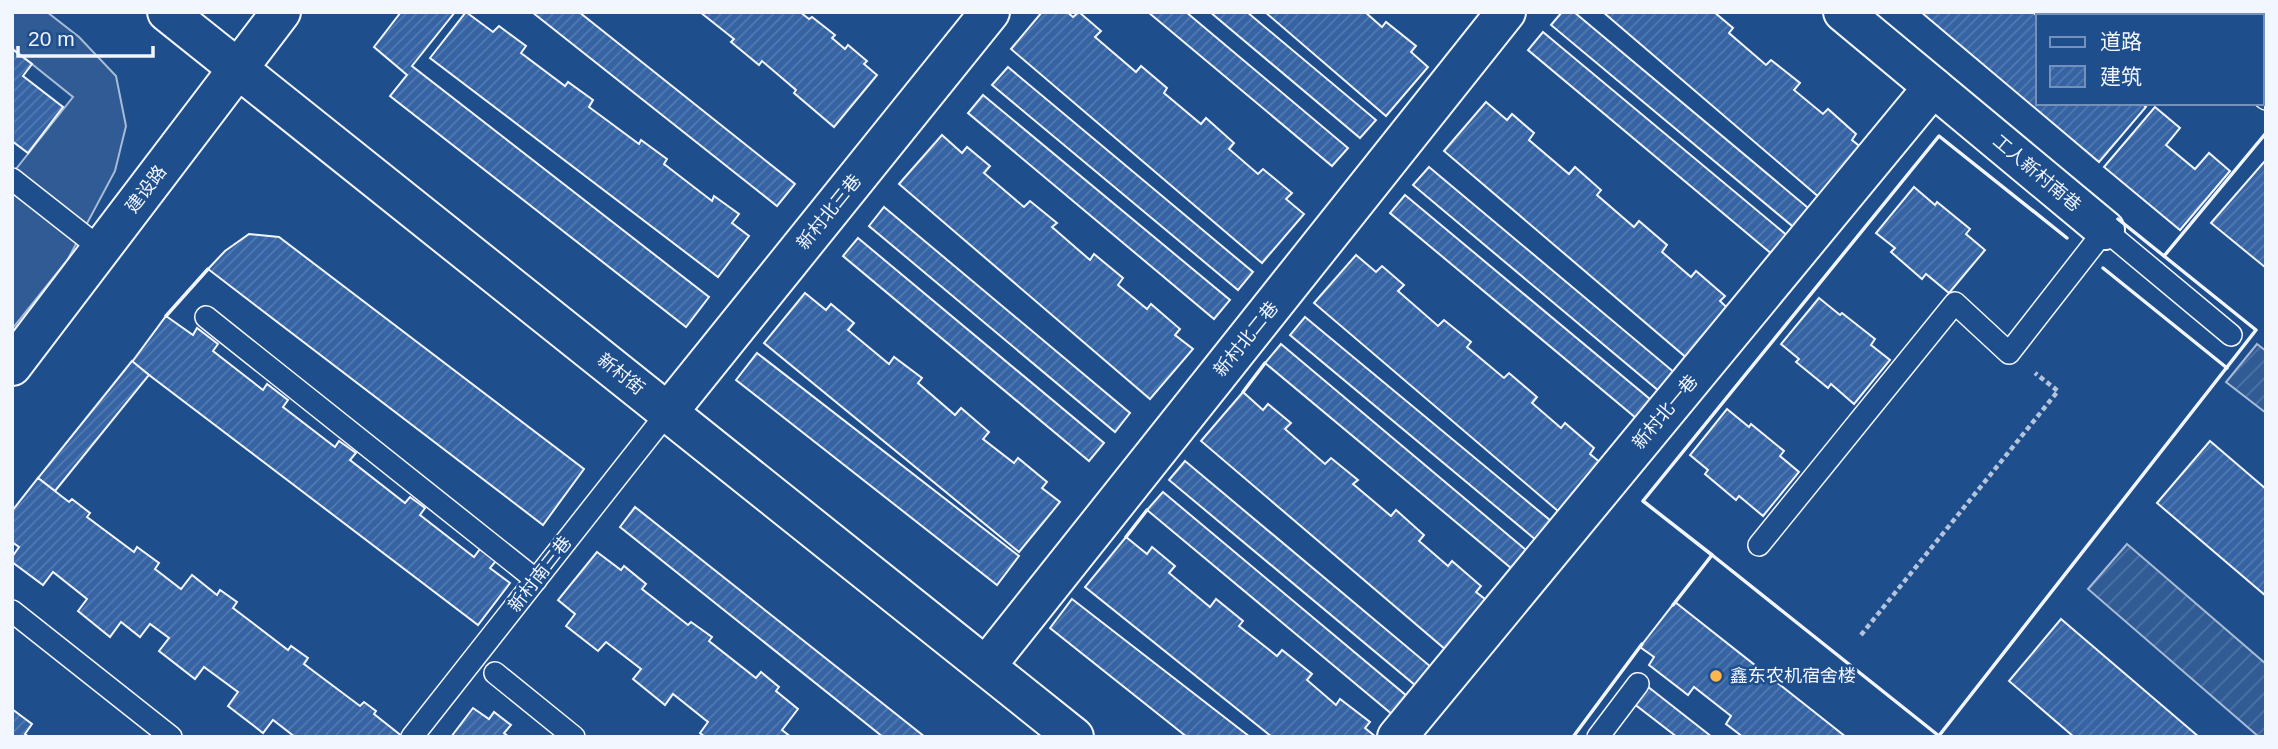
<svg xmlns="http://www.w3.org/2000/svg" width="2278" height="749" font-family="Arial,'Noto Sans SC',sans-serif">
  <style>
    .built { fill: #305b95; stroke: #a8bbd7; stroke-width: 2 }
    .garden { fill: url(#garden-furrows); stroke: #a8bbd7; stroke-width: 2 }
    .building { fill: url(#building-hatch); stroke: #f2f6ff; stroke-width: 2 }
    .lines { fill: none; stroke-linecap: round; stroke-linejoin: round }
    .service-casing { stroke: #f2f6ff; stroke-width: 24 }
    .minor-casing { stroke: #f2f6ff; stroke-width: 42 }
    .tertiary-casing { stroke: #f2f6ff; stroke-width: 42 }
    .path { stroke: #b3c4dc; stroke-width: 4.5; stroke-dasharray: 5 3.5; stroke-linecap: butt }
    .service { stroke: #1f4e8c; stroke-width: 21 }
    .minor { stroke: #1f4e8c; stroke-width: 38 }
    .tertiary { stroke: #1f4e8c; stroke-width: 38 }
    .wall { stroke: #f2f6ff; stroke-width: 3.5 }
    .poi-dot { fill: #ffb74d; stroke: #1f4e8c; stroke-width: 2.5 }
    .labels { text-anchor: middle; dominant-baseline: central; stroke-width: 5; stroke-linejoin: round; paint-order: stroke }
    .street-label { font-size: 18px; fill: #f2f6ff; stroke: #1f4e8c }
    .poi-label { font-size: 18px; fill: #f2f6ff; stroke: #1f4e8c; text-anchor: start }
  </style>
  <defs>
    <pattern id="garden-furrows" width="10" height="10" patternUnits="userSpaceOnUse" patternTransform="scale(1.75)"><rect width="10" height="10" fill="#305b95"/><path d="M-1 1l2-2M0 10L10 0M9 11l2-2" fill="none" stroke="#4e73a5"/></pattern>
    <pattern id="building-hatch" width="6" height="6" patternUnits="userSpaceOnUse" patternTransform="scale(1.75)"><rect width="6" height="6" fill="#3563a3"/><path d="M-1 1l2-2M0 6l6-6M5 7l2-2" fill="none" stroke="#537ab1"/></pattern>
  </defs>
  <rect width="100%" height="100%" fill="#1f4e8c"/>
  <path class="built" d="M12 12H47L79 37 116 76 126 126 115 171 68 259 12 329V174L73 97 12 48Z"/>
  <g class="garden">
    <path d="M2257 344 2266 351V413L2226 382Z"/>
    <path d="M2127 544 2266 664V737H2259L2088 589Z"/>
  </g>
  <g class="building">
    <path d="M401 12H455L412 66 709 297 686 327 390 96 407 75 374 47Z"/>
    <path d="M466 12 493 32 499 26 526 46 521 53 565 86 568 82 593 100 589 107 639 144 641 140 667 159 664 164 712 201 714 196 739 214 732 223 749 236 718 277 430 58Z"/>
    <path d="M532 12H579L795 184 777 206Z"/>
    <path d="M700 12H800L809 19 812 17 835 35 832 38 845 49 848 45 867 61 864 64 877 75 834 127 794 93 796 90 762 61 759 65 731 42 734 39Z"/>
    <path d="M1042 12H1067L1073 17 1079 12 1101 31 1095 37 1136 72 1141 66 1167 88 1164 93 1201 124 1206 118 1234 143 1229 149 1258 174 1263 169 1292 193 1286 199 1304 214 1262 263 1011 49Z"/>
    <path d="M1148 12H1186L1348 148 1332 166Z"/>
    <path d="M1210 12H1247L1376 120 1360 138Z"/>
    <path d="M1265 12H1365L1382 27 1386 22 1416 46 1411 52 1428 67 1386 116Z"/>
    <path d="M1562 12H1574L1813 212 1797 230 1551 25Z"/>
    <path d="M1603 12H1714L1733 28 1729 33 1766 65 1771 60 1800 83 1794 90 1823 114 1828 109 1856 134 1852 140 1869 154 1827 204Z"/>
    <path d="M1921 12H2033L2038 17V103H2141L2146 107 2099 162Z"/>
    <path d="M2216 12H2266V53L2262 50V16H2220Z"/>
    <path d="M1543 32 1789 237 1773 255 1528 50Z"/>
    <path d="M12 49 32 64 23 76 63 107 28 153 12 141Z"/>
    <path d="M1008 67 1253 272 1238 290 992 85Z"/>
    <path d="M983 95 1230 300 1214 319 968 113Z"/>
    <path d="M1486 102 1507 120 1512 114 1534 133 1529 140 1569 174 1575 167 1601 190 1597 195 1634 227 1639 221 1667 245 1662 252 1691 277 1696 271 1725 296 1720 301 1737 317 1695 365 1444 151Z"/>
    <path d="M2155 107 2180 128 2166 145 2195 169 2209 153 2230 171 2180 230 2104 167Z"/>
    <path d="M942 135 962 153 967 147 990 166 984 173 1024 207 1030 201 1057 223 1052 227 1090 260 1094 254 1123 278 1118 285 1147 309 1151 304 1180 329 1175 335 1193 349 1150 399 899 184Z"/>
    <path d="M2264 162 2266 163V268L2211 223Z"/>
    <path d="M1429 167 1675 373 1659 391 1413 185Z"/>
    <path d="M1914 187 1935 205 1937 202 1970 229 1966 234 1985 250 1949 293 1926 274 1922 279 1891 252 1895 248 1876 233Z"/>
    <path d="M1405 195 1651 400 1636 418 1390 213Z"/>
    <path d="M884 207 1130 413 1115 432 869 226Z"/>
    <path d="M249 234 279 237 584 469 543 525 208 269 225 251Z"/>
    <path d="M858 238 1104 443 1089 461 843 256Z"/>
    <path d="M1356 255 1376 272 1382 266 1404 285 1398 291 1438 326 1444 320 1471 342 1467 347 1504 378 1509 373 1537 397 1532 403 1561 428 1565 423 1594 448 1590 454 1607 468 1565 517 1314 303Z"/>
    <path d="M805 293 826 310 831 304 854 323 848 330 889 364 894 357 922 378 918 383 955 415 961 408 989 432 983 439 1014 463 1018 458 1047 482 1042 488 1060 502 1019 552 764 343Z"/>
    <path d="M1819 298 1840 315 1842 313 1875 339 1871 345 1890 360 1854 404 1831 384 1828 388 1796 362 1799 359 1781 344Z"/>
    <path d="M166 316 193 335 197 328 218 344 213 351 263 390 267 384 288 400 283 407 335 447 339 441 356 453 350 460 405 503 410 497 425 508 420 515 474 557 480 549 496 561 490 568 510 583 478 625 132 362Z"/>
    <path d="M1305 317 1551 521 1536 540 1290 335Z"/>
    <path d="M1281 344 1526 550 1511 568 1265 363Z"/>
    <path d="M757 353 1019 556 997 585 736 380Z"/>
    <path d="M132 361 149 375 55 491 38 478Z"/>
    <path d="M1243 392 1263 410 1268 404 1291 423 1285 429 1325 464 1331 458 1358 480 1353 484 1391 516 1396 510 1424 535 1419 541 1448 566 1452 561 1481 586 1476 592 1494 606 1452 655 1201 441Z"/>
    <path d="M1727 409 1749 427 1751 424 1784 451 1780 456 1799 472 1763 516 1739 496 1736 500 1705 474 1708 470 1690 455Z"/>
    <path d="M2210 441 2266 489V596L2157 503Z"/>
    <path d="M1185 461 1431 667 1415 685 1169 480Z"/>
    <path d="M38 478 69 502 72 499 90 513 87 517 134 552 137 547 159 563 155 569 181 589 192 575 217 595 220 590 237 602 233 608 288 650 291 646 308 658 304 664 360 706 364 702 376 711 374 714 403 737H295L273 720 263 733 228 706 238 692 204 667 195 679 159 651 169 638 150 624 140 637 121 622 110 637 78 611 87 599 53 572 43 585 12 562V557L19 547 12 542V511Z"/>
    <path d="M1163 492 1408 697 1393 715 1147 510Z"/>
    <path d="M635 507 925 737H883L620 527Z"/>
    <path d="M1126 537 1147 554 1152 547 1175 566 1169 573 1210 607 1216 599 1243 621 1239 626 1277 656 1282 650 1312 674 1307 680 1336 705 1340 699 1370 722 1365 728 1376 737H1272L1085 587Z"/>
    <path d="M597 552 621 570 624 566 646 584 642 589 688 625 691 622 712 637 709 641 756 678 761 672 779 687 776 691 798 709 782 730 791 737H705L700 733 708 722 673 694 665 705 633 679 641 669 606 642 598 651 566 626 575 614 558 600Z"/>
    <path d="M1072 599 1250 737H1187L1050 628Z"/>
    <path d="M1675 602 1846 737H1743L1726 724 1731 716 1694 687 1688 695 1649 665 1654 657 1640 647Z"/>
    <path d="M2061 619 2199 737H2074L2009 681Z"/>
    <path d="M1647 686 1712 737H1677L1633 703Z"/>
    <path d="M473 708 489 719 494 712 511 725 504 733 509 737H451Z"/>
    <path d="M12 709 32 724 25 734 29 737H12Z"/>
  </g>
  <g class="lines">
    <defs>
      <g id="service">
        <path d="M2162 12 2166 16"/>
        <path d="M2262 96 2266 99"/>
        <path d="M12 179 101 249"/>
        <path d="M206 317 536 580"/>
        <path d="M1759 545 1955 303 2009 353 2105 230 2231 335"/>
        <path d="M12 611 171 737"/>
        <path d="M495 673 574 737"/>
        <path d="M412 737 668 412"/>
        <path d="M1598 737 1638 684"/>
      </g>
      <g id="minor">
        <path d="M1843 12 2105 230"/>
        <path d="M668 412 990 12"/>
        <path d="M986 666 1506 12"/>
        <path d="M1397 737 1933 87"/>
      </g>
      <g id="tertiary">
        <path d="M167 12 1074 737"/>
        <path d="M12 366 281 12"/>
      </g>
    </defs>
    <use href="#service" class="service-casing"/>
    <use href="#minor" class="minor-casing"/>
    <use href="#tertiary" class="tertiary-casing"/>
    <path class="path" d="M1861 635 2058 391 2035 373"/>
    <use href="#service" class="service"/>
    <use href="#minor" class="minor"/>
    <use href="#tertiary" class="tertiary"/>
    <g class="wall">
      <path d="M2118 219 2164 256"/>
      <path d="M2103 268 2227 368"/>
      <path d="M166 316 208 269"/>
      <path d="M1243 392 1265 363"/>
      <path d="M1126 537 1147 510"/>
      <path d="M1712 555 1643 501 1939 136 2067 238"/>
      <path d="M1673 605 1712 555 1939 736"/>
      <path d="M1573 737 1642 644"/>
      <path d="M1938 737 2256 330 2164 256 2266 133"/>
    </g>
  </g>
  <circle class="poi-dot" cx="1716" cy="676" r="7"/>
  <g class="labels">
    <g class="street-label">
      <text transform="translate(2037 173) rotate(40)">工人新村南巷</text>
      <text transform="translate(146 189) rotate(-53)">建设路</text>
      <text transform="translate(829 212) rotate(-51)">新村北三巷</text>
      <text transform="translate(1246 339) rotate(-51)">新村北二巷</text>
      <text transform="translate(621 374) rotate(39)">新村街</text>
      <text transform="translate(1665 412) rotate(-50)">新村北一巷</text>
      <text transform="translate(540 574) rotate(-52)">新村南三巷</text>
    </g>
    <g class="poi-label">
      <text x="1730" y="676">鑫东农机宿舍楼</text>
    </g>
  </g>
  <rect width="2278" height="749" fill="none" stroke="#f2f6ff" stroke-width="28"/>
  <rect x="2036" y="14" width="228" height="91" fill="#1f4e8c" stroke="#7391ba" stroke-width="2"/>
  <rect x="2050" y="37" width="35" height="10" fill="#1f4e8c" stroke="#7391ba" stroke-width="2"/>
  <text x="2100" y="49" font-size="21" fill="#f2f6ff">道路</text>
  <rect x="2050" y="66" width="35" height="21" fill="url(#building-hatch)" stroke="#7391ba" stroke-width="2"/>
  <text x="2100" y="84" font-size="21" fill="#f2f6ff">建筑</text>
  <path d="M18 46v10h135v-10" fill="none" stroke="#f2f6ff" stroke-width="3.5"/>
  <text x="28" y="46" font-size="21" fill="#f2f6ff" stroke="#1f4e8c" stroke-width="5" paint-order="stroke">20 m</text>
</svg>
